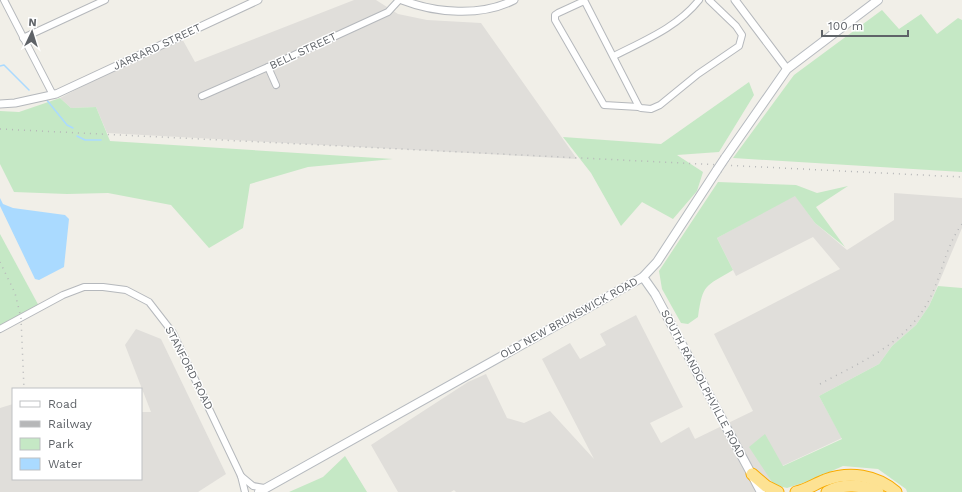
<svg xmlns="http://www.w3.org/2000/svg" width="962" height="492" font-family="'Work Sans',sans-serif">
  <style>
    .industrial { fill: #e0deda }
    .green { fill: #c5e8c5 }
    .water { fill: #aadaff }
    .lines { fill: none; stroke-linecap: round; stroke-linejoin: round }
    .stream { stroke: #aadaff; stroke-width: 1.5 }
    .minor-casing { stroke: #b5b8bc; stroke-width: 8 }
    .tertiary-casing { stroke: #b5b8bc; stroke-width: 9 }
    .secondary-casing { stroke: #b6babf; stroke-width: 10 }
    .motorway-casing { stroke: #f9ab00; stroke-width: 13 }
    .minor { stroke: #fff; stroke-width: 6 }
    .tertiary { stroke: #fff; stroke-width: 7 }
    .secondary { stroke: #fff; stroke-width: 8 }
    .motorway { stroke: #fde293; stroke-width: 11 }
    .rail { stroke: #b6b7b8; stroke-width: 1.5; stroke-dasharray: 1 5; stroke-linecap: butt }
    .secondary-bridge-casing { stroke: #b6babf; stroke-width: 10; stroke-linecap: butt }
    .secondary-bridge { stroke: #fff; stroke-width: 8 }
    .labels { text-anchor: middle; dominant-baseline: central; stroke-width: 3; stroke-linejoin: round; paint-order: stroke }
    .street-label { font-size: 11px; fill: #5f6368; stroke: #fff }
  </style>
  <rect width="100%" height="100%" fill="#f1efe8"/>
  <g class="industrial">
    <path d="M354 0H376L398 14 427 20 481 23 577 159 107 133 96 107 71 108 60 98 180 35 195 62Z"/>
    <path d="M894 193 962 198V228L929 306 916 325 892 346 879 364 819 396 842 438 782 466 764 492H456L454 490 451 492H398L371 445 468 382 486 374 507 418 524 423 550 411 594 459 542 359 570 343 580 359 606 345 600 334 636 315 683 407 650 423 661 443 689 427 695 439 753 411 714 334 840 269 813 237 736 276 717 238 795 195 815 223 847 250 894 220Z"/>
    <path d="M136 329 161 339 226 474 198 492H0V408L13 404V479H141V412H151L125 345Z"/>
  </g>
  <g class="green">
    <path d="M882 10 899 29 921 14 937 34 958 18 962 20V172L733 158 794 75Z"/>
    <path d="M749 82 754 95 719 152 677 155 703 172 697 191 673 219 642 202 621 226 591 173 563 137 661 144Z"/>
    <path d="M60 98 71 108 96 107 110 141 393 159 308 167 250 184 243 228 209 248 171 205 108 193 67 194 14 192 0 164V111L19 112Z"/>
    <path d="M718 182 796 185 817 193 848 186 816 207 845 247 815 223 795 196 717 238 733 270C705 287 703 283 698 317L688 324 681 323 662 289 659 271Z"/>
    <path d="M0 234 40 308 0 328Z"/>
    <path d="M938 286 962 288V492H907L906 489 878 469 843 466 809 481 787 488 774 485 749 447 765 434 783 466 842 439 819 396 879 364 892 346 916 325 929 306Z"/>
    <path d="M345 456 367 492H289L323 477Z"/>
  </g>
  <path class="water" d="M0 198 3 204 13 208 65 215 69 219 64 267 39 280 35 279 0 206Z"/>
  <g class="lines">
    <g class="stream">
      <path d="M0 66 4 65 29 90"/>
      <path d="M46 99 67 125 73 128"/>
      <path d="M77 136 85 140H101"/>
    </g>
    <defs>
      <g id="minor">
        <path d="M4 0 52 93 56 94"/>
        <path d="M584 0 639 107"/>
        <path d="M584 1 558 13 555 15V20L604 105 639 107 641 108 651 109 660 105 698 74 739 46 742 35 736 26 709 0"/>
        <path d="M23 38 105 0"/>
        <path d="M614 56C643 41 678 27 699 0"/>
        <path d="M268 67 276 85"/>
        <path d="M202 96 268 67 388 12 399 0"/>
        <path d="M0 329 63 295 84 287H103L126 290 149 302 173 333 241 476 245 492"/>
        <path d="M241 476 253 486 264 488"/>
      </g>
      <g id="tertiary">
        <path d="M402 0C435 13 481 17 514 0"/>
        <path d="M735 0 787 69"/>
        <path d="M0 104 15 103 56 94 258 0"/>
      </g>
      <g id="secondary">
        <path d="M725 158 787 69 878 0"/>
        <path d="M643 277 655 294 761 492"/>
        <path d="M259 492 643 277 657 262 717 170"/>
      </g>
      <g id="motorway">
        <path d="M752 474 766 486 778 492"/>
        <path d="M796 492C806 490 815 484 825 480 850 471 876 475 896 492"/>
        <path d="M827 492C842 483 863 485 878 492"/>
      </g>
    </defs>
    <use href="#minor" class="minor-casing"/>
    <use href="#tertiary" class="tertiary-casing"/>
    <use href="#secondary" class="secondary-casing"/>
    <use href="#motorway" class="motorway-casing"/>
    <use href="#minor" class="minor"/>
    <use href="#tertiary" class="tertiary"/>
    <use href="#secondary" class="secondary"/>
    <use href="#motorway" class="motorway"/>
    <g class="rail">
      <path d="M0 129 962 177"/>
      <path d="M0 262 15 293 21 318 24 389"/>
      <path d="M820 384C863 361 910 342 932 294 943 270 946 246 962 224"/>
    </g>
    <defs>
      <path id="secondary-bridge" d="M717 170 725 158"/>
    </defs>
    <use href="#secondary-bridge" class="secondary-bridge-casing"/>
    <use href="#secondary-bridge" class="secondary-bridge"/>
  </g>
  <g class="labels">
    <g class="street-label">
      <text transform="translate(157 47) rotate(-25)">JARRARD STREET</text>
      <text transform="translate(303 51) rotate(-25)">BELL STREET</text>
      <text transform="translate(569 318) rotate(-29)">OLD NEW BRUNSWICK ROAD</text>
      <text transform="translate(189 368) rotate(63)">STANFORD ROAD</text>
      <text transform="translate(703 384) rotate(62)">SOUTH RANDOLPHVILLE ROAD</text>
    </g>
  </g>
  <rect x="12" y="388" width="130" height="92" fill="#ffffff" stroke="#bfc1c3"/>
  <rect x="20" y="401" width="20" height="6" fill="#ffffff" stroke="#bfc1c3"/>
  <text x="48" y="408" font-size="12" fill="#5f6368">Road</text>
  <rect x="20" y="421" width="20" height="6" fill="#b6b7b8" stroke="#bfc1c3"/>
  <text x="48" y="428" font-size="12" fill="#5f6368">Railway</text>
  <rect x="20" y="438" width="20" height="12" fill="#c5e8c5" stroke="#bfc1c3"/>
  <text x="48" y="448" font-size="12" fill="#5f6368">Park</text>
  <rect x="20" y="458" width="20" height="12" fill="#aadaff" stroke="#bfc1c3"/>
  <text x="48" y="468" font-size="12" fill="#5f6368">Water</text>
  <g transform="translate(32 32) rotate(4)" stroke="#ffffff" stroke-width="3" paint-order="stroke">
  <path d="M0-3L7 15L0 10L-7 15Z" fill="#5f6368"/>
  <text y="-6" font-size="11" font-weight="bold" text-anchor="middle" fill="#5f6368">N</text>
  </g>
  <path d="M822 30v6h86v-6" fill="none" stroke="#5f6368" stroke-width="2"/>
  <text x="828" y="30" font-size="12" fill="#5f6368" stroke="#ffffff" stroke-width="3" paint-order="stroke">100 m</text>
</svg>
